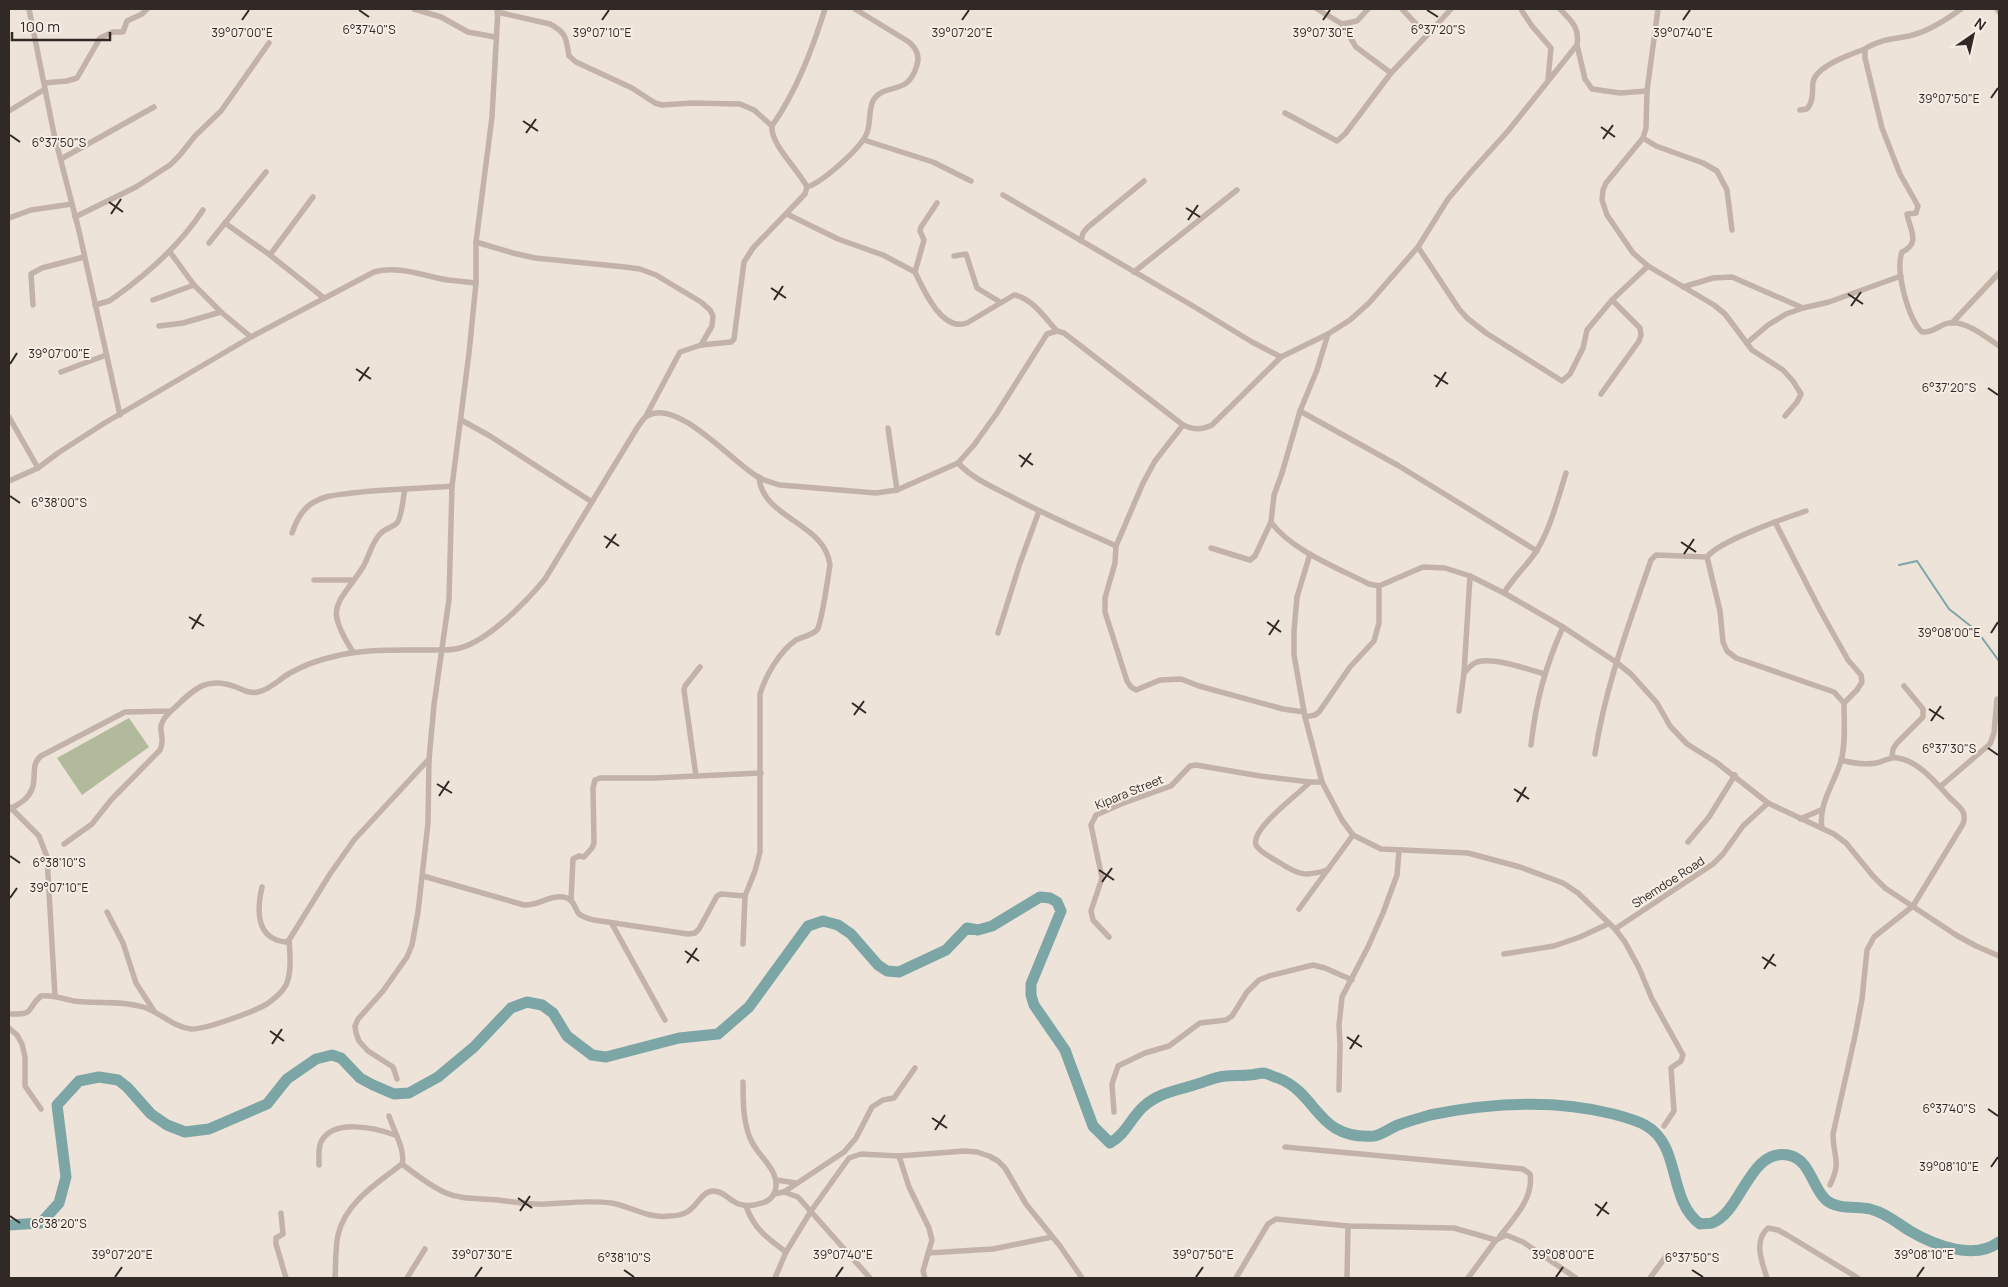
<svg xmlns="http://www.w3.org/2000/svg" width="2008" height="1287" font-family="Manrope,sans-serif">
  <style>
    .green { fill: #b1ba9b }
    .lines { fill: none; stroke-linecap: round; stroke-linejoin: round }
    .stream { stroke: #7ca6a6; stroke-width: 2 }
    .river { stroke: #7ca6a6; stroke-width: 11 }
    .minor { stroke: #c3b2a7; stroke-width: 5.5 }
    .ticks { fill: none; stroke: #312926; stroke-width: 2 }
    .labels { text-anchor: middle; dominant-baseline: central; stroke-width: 4; stroke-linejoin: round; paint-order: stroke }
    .street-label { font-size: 12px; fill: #312926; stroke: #f6ede5 }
    .ticks-label { font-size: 12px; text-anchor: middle; fill: #312926; stroke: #f6ede5; stroke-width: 4; stroke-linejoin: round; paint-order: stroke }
  </style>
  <rect width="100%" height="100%" fill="#ede3d9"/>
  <path class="green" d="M129 718 149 747 82 795 57 758Z"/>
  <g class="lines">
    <path class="stream" d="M1899 565 1917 561 1949 609 1977 631 1999 661"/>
    <path class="river" d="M9 1225 41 1223 59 1203 66 1177 57 1105 79 1081 99 1077 118 1080 127 1087 151 1114 167 1125 185 1132 209 1129 267 1104 287 1079 316 1059 332 1055 341 1058 360 1078 373 1085 394 1094 409 1093 438 1077 474 1047 511 1008 527 1002 542 1005 553 1013 567 1036 592 1055 606 1057 679 1038 718 1034 749 1007 808 926 823 921 838 925 851 934 878 965 887 971 899 972 946 950 967 928 978 930 992 926 1040 897 1050 898 1057 902 1061 911 1031 984V995L1034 1005 1065 1050 1093 1126 1110 1143C1125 1135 1131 1118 1143 1107 1158 1093 1175 1091 1194 1085 1205 1082 1214 1077 1226 1076 1234 1075 1241 1076 1249 1075 1254 1075 1259 1073 1264 1073 1268 1074 1274 1077 1278 1078 1319 1094 1316 1140 1374 1136 1382 1135 1390 1128 1398 1125 1408 1121 1420 1118 1430 1115 1490 1103 1554 1099 1613 1114 1624 1117 1636 1120 1645 1125 1682 1145 1667 1200 1700 1224 1704 1223 1709 1224 1712 1223 1742 1212 1749 1148 1788 1155 1810 1159 1812 1187 1826 1200 1838 1210 1857 1206 1870 1209 1886 1213 1897 1223 1910 1231 1934 1245 1974 1261 1999 1242"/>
    <g class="minor">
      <path d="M29 9 54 134 79 231 120 415"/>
      <path d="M414 9 441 17 468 32 495 37"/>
      <path d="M1317 9 1342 24 1356 47 1391 73"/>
      <path d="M1402 9 1418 26 1431 31 1451 9"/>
      <path d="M1658 9 1647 91 1646 128 1643 138 1606 183 1603 190 1602 200 1607 215 1633 253 1648 266 1714 305 1725 314 1752 350 1783 370 1793 381 1801 394 1797 402 1785 416"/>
      <path d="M1961 9C1946 20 1927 32 1909 36 1893 39 1883 39 1868 47L1865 49V58L1882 128 1900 174 1918 206 1916 213 1907 214C1910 230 1921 243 1902 252 1895 270 1908 319 1922 332 1932 333 1937 327 1945 324 1963 318 1985 336 1999 346"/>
      <path d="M1997 9 1999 12"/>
      <path d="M1522 11 1532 26 1551 48 1548 79"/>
      <path d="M497 12 550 24C567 33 566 39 569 56L576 62 632 88 655 103 662 105 692 103 740 104 754 110 772 126"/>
      <path d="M1342 24 1357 21 1368 9"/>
      <path d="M1577 45 1585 79 1592 89 1620 93 1647 91"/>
      <path d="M44 83 67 81 77 78 100 38 113 32H123L127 21 142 14 147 9"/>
      <path d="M1800 110 1807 109C1814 101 1812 91 1813 82 1816 66 1851 54 1865 49"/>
      <path d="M9 111 45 89"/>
      <path d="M1285 113 1337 141 1345 134 1391 73 1431 31"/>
      <path d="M1643 138 1656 146 1703 163 1717 171 1727 190 1732 230"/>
      <path d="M864 140 933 162 971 181"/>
      <path d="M61 159 154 107"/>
      <path d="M807 187C823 182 861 148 867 133 871 123 868 108 874 99 886 82 908 97 917 65 920 55 916 48 909 42L855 9"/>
      <path d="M1003 195 1193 306 1252 342 1281 357"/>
      <path d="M937 203 921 227 920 231 924 240 915 272C924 291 942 332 967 323L1014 295C1032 298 1045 318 1057 331"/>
      <path d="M787 214 838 239 883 255 915 272"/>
      <path d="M75 217 136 187 170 165 180 155 195 136 221 111 269 43"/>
      <path d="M9 218 31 210 72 204"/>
      <path d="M225 223 266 172"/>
      <path d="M1081 241 1083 233 1088 227 1144 181"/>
      <path d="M476 242 513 253 535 258 625 267 640 269 656 275 701 302 710 310 713 316 712 326 701 345"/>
      <path d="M209 243 225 223 270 255 324 298"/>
      <path d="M1418 247 1459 309 1467 318 1486 333 1562 381 1570 374 1583 348 1587 330 1612 300 1648 266"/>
      <path d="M170 252 194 285 221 312 251 337"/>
      <path d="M270 255 313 197"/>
      <path d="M954 256 966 254 977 288 1000 302"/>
      <path d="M1134 272 1237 190"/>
      <path d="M1683 287 1713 278 1732 277 1803 308"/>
      <path d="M153 300 194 285"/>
      <path d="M33 305 31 274 42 268 84 257"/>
      <path d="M95 305 109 301 115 297C150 272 180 245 203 210"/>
      <path d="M1952 323 1999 273"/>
      <path d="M159 326 183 323 221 312"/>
      <path d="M1328 334 1317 370 1300 411 1282 473 1274 495 1271 522C1289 549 1340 569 1369 584L1379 586 1423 567 1445 568 1470 576 1504 593 1563 627 1616 662 1631 674 1657 703 1670 726 1687 744 1716 762 1768 803 1834 834 1846 843 1873 876 1885 888 1956 935 1976 946 1999 956"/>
      <path d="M1747 343 1768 325 1786 314 1803 308 1829 302 1901 276"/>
      <path d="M61 372 106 355"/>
      <path d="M1601 394 1639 341 1641 335 1640 328 1612 300"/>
      <path d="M1300 411 1399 466 1537 551"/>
      <path d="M646 416 680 352 701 345 731 342 734 339 744 262 753 248 805 194 807 187C798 169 770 144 772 126 797 90 812 50 825 9"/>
      <path d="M9 417 38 468"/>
      <path d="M461 420 490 436 592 502"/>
      <path d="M1183 425 1155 461 1143 483 1116 546 1115 563 1105 598V612L1127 681 1131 687 1136 690 1160 680 1181 679 1199 686 1283 709 1304 712"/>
      <path d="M888 428 897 490"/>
      <path d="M958 463C973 479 993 487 1012 497 1046 515 1081 530 1116 546"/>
      <path d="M9 481 38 468 58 453 103 424 251 337 374 272C397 265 424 276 448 280 457 281 466 282 476 283"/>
      <path d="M1806 511C1785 518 1719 541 1707 557L1720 611 1723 642 1727 651 1736 658 1834 692 1844 703C1844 722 1846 743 1841 761 1834 784 1818 804 1822 828"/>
      <path d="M1775 522 1820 610 1848 660 1861 675 1862 682 1857 690 1844 703"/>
      <path d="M292 533C296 521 303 508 314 502 325 495 339 495 352 493 385 489 419 489 452 486"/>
      <path d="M1211 548 1250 560 1255 556 1271 522"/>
      <path d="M1310 554 1297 597 1294 631V655L1305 717 1322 782 1342 820 1353 835 1381 849 1468 853 1520 867 1563 883 1578 893 1615 929 1625 942 1639 968 1652 999 1683 1055 1681 1061 1671 1068 1674 1111 1664 1126"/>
      <path d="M314 580H353"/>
      <path d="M1504 593C1514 576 1528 565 1537 550 1551 527 1558 498 1566 473"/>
      <path d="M998 633 1020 563 1039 511"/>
      <path d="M353 652C323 605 338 606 363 567 369 557 372 541 381 533 386 528 393 527 397 523 402 517 403 497 405 489"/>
      <path d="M1464 673C1468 669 1471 664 1477 662 1494 657 1527 669 1544 674"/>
      <path d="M1459 711 1464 673 1470 576"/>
      <path d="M1305 717 1315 715 1319 712 1350 667 1374 641 1379 623V586"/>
      <path d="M1531 745C1536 701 1545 667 1563 627"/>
      <path d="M1595 754C1605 687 1629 624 1651 560L1656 555 1707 557"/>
      <path d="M1892 757 1893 749 1897 743 1923 717V709L1904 686"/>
      <path d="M696 776 684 690 685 686 700 667"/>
      <path d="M1310 782C1299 794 1250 829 1256 845 1259 852 1274 859 1280 863 1299 875 1306 877 1327 870"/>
      <path d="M1941 786 1990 744 1994 733 1997 699"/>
      <path d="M10 807 39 836 47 857 55 996"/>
      <path d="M9 810C18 804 28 800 32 789 37 777 30 765 41 756L125 712 171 711C193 691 204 675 236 687 243 690 250 694 258 692 271 689 278 680 290 673 303 666 318 660 332 657 362 649 392 650 423 650 435 650 449 651 460 648 489 640 526 602 545 579L637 428C640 424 643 418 647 416 677 397 733 463 758 477 765 481 773 483 780 485L876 493 897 490 958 463 974 445 997 413 1047 334 1057 331 1064 333 1183 425C1194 430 1202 430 1212 425L1281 357 1328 334 1350 320 1369 303 1418 247 1448 199 1470 173 1508 131 1577 45C1580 27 1571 21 1560 9"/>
      <path d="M1800 819 1821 810"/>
      <path d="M1688 842 1709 817 1735 775"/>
      <path d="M64 844 92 824 111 800 160 750C168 733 151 730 171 711"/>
      <path d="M423 876 524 905C539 906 552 893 567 898 574 900 575 909 579 914 583 917 589 919 594 920L688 934 695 933 699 929 717 896 721 894 745 896"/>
      <path d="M262 887C257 909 255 939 286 942L289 940 330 874 354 840 429 759"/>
      <path d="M571 900 573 859 579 856 584 857 592 848 594 843 593 788 595 780 600 778H654L761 773"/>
      <path d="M1299 909 1353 835"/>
      <path d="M107 912 123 943 136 983 154 1011"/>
      <path d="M612 924 665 1020"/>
      <path d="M1615 929 1713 864 1723 854 1743 826 1768 803"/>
      <path d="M1109 937 1093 920 1091 911 1102 878 1091 825 1096 815 1121 804 1171 786 1190 766 1196 765 1260 776 1310 782H1322"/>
      <path d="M743 944 745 896 755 871 760 852V694C766 675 779 652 796 640 803 636 811 636 817 630 822 623 828 576 830 565 825 522 762 519 759 477"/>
      <path d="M1504 954 1554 946 1580 937 1608 924"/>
      <path d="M9 1014C37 1015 25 1009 41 996 53 994 62 999 74 1001 97 1004 121 1000 143 1007 160 1012 173 1027 191 1029 205 1030 255 1011 267 1004 274 999 282 993 286 985 292 972 290 954 289 940"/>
      <path d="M9 1028 17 1035 22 1044 25 1057V1086L41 1109"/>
      <path d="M397 1079 393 1067 368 1051 359 1041 356 1033 355 1026 358 1019 383 991 407 957 412 945 418 912 428 823 429 759 434 705 449 599 452 486 469 353 476 283V242L492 117 498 9"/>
      <path d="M1339 1090 1340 1044 1339 1025 1342 997 1368 947 1383 913 1397 875 1399 851"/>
      <path d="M1114 1112 1112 1084 1118 1066 1145 1053 1169 1046 1200 1023 1226 1020 1232 1016 1247 992 1259 980 1269 976 1313 965 1325 968 1352 980"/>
      <path d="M1285 1147 1523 1169 1530 1174C1534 1198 1514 1218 1500 1236"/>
      <path d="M899 1156 909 1187 929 1228 932 1240 923 1271 925 1278"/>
      <path d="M402 1164C415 1174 430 1186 446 1193 462 1200 480 1198 498 1200 514 1202 530 1205 547 1204 568 1203 589 1200 611 1203 631 1206 648 1219 669 1216 675 1216 682 1215 687 1212 696 1208 702 1191 713 1191 730 1191 732 1213 762 1203 767 1202 771 1199 774 1194 784 1172 757 1157 750 1138 743 1121 743 1100 743 1082"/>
      <path d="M319 1165C319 1159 318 1147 321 1142 333 1118 376 1128 395 1135"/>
      <path d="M776 1180 796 1183"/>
      <path d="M1830 1185C1842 1160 1833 1158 1833 1134L1855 1036 1862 999 1867 950 1874 937 1913 906 1963 824C1964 821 1965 816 1963 812 1961 807 1954 802 1950 798 1936 783 1920 762 1898 758 1890 756 1884 762 1876 763 1865 765 1852 763 1841 760"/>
      <path d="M784 1192 844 1152 856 1138 872 1107 883 1100 894 1098 915 1068"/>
      <path d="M774 1194 784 1192 798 1197 870 1278"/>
      <path d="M746 1206C754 1229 767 1238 786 1252"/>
      <path d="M281 1213 283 1234 276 1238V1244L286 1278"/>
      <path d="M928 1253 993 1249 1052 1237"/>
      <path d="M335 1278C336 1264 335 1249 338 1235 345 1203 377 1183 402 1164 406 1151 393 1129 389 1116"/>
      <path d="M407 1278 425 1249"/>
      <path d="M775 1278 786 1252 811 1211 849 1158 861 1154 899 1156 965 1151 977 1152 989 1156 998 1161 1005 1168 1026 1204 1060 1246 1082 1278"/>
      <path d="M1236 1278 1268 1224 1276 1219 1348 1226 1454 1228 1496 1240"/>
      <path d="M1347 1278 1348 1226"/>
      <path d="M1468 1278 1496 1240 1506 1235 1523 1242 1576 1278"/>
      <path d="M1650 1278 1667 1255"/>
      <path d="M1767 1278C1762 1262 1753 1241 1768 1228L1778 1230 1787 1235 1858 1278"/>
    </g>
  </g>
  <path class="ticks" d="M359 10 369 17M1427 10 1438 17M242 20 249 10M602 20 609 10M962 20 969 10M1323 20 1330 10M1683 20 1690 10M1991 98 1998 88M523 121 538 131M1601 127 1615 137M526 133 536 119M10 135 20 142M1603 139 1613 125M109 202 123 212M1186 208 1200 217M111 214 121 199M1188 220 1198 205M771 288 786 298M1848 294 1863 304M774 300 783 286M1851 306 1861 292M10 364 17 353M356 369 371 379M1434 375 1448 384M359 381 369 367M1436 387 1446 372M1988 388 1998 395M1019 455 1033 465M1021 467 1031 453M10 496 20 503M604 536 619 546M1681 542 1696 552M606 548 616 534M1684 554 1694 539M189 617 204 626M1267 622 1281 632M192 629 201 614M1991 633 1998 622M1269 635 1279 620M852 703 866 713M1929 709 1944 719M854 715 864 701M1931 721 1941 706M1988 748 1998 755M437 784 452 793M1514 789 1529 799M439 796 449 781M1517 802 1526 787M10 856 20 863M1099 870 1114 880M1102 882 1112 868M10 898 17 888M685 951 699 961M1762 957 1776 966M687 963 697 948M1764 969 1774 954M270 1031 284 1041M1347 1037 1362 1047M272 1044 282 1029M1350 1049 1359 1035M1988 1109 1998 1116M932 1118 947 1128M935 1130 945 1115M1991 1167 1998 1157M518 1198 532 1208M1595 1204 1609 1214M520 1211 530 1196M10 1216 20 1223M1597 1216 1607 1202M624 1270 634 1277M1692 1270 1703 1277M115 1277 122 1267M475 1277 482 1267M836 1277 843 1267M1196 1277 1203 1267M1556 1277 1563 1267M1917 1277 1924 1267"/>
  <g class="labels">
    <g class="street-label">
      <text transform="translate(1129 792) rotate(-22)">Kipara Street</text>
      <text transform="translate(1668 882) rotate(-33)">Shemdoe Road</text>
    </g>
  </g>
  <g class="ticks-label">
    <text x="369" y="34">6°37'40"S</text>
    <text x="1438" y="34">6°37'20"S</text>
    <text x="242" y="37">39°07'00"E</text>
    <text x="602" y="37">39°07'10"E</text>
    <text x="962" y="37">39°07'20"E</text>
    <text x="1323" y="37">39°07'30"E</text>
    <text x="1683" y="37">39°07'40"E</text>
    <text x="1949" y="103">39°07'50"E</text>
    <text x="59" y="147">6°37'50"S</text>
    <text x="59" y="358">39°07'00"E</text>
    <text x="1949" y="392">6°37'20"S</text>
    <text x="59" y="507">6°38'00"S</text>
    <text x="1949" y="637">39°08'00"E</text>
    <text x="1949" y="753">6°37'30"S</text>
    <text x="59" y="867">6°38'10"S</text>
    <text x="59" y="892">39°07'10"E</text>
    <text x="1949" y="1113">6°37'40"S</text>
    <text x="1949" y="1171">39°08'10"E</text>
    <text x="59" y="1228">6°38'20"S</text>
    <text x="122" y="1259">39°07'20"E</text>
    <text x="482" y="1259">39°07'30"E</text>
    <text x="843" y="1259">39°07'40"E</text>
    <text x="1203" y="1259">39°07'50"E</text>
    <text x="1563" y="1259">39°08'00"E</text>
    <text x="1924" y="1259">39°08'10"E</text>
    <text x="624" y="1262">6°38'10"S</text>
    <text x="1692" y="1262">6°37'50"S</text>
  </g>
  <rect width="2008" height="1287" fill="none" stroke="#312926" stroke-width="20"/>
  <g transform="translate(1973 35) rotate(34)" stroke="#f6ede5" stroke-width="4" paint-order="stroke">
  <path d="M0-4L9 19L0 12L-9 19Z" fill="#312926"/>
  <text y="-8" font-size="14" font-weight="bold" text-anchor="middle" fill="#312926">N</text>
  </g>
  <path d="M12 32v8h98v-8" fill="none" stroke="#312926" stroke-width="2.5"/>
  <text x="20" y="32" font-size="15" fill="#312926" stroke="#f6ede5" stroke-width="4" paint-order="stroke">100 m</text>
</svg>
